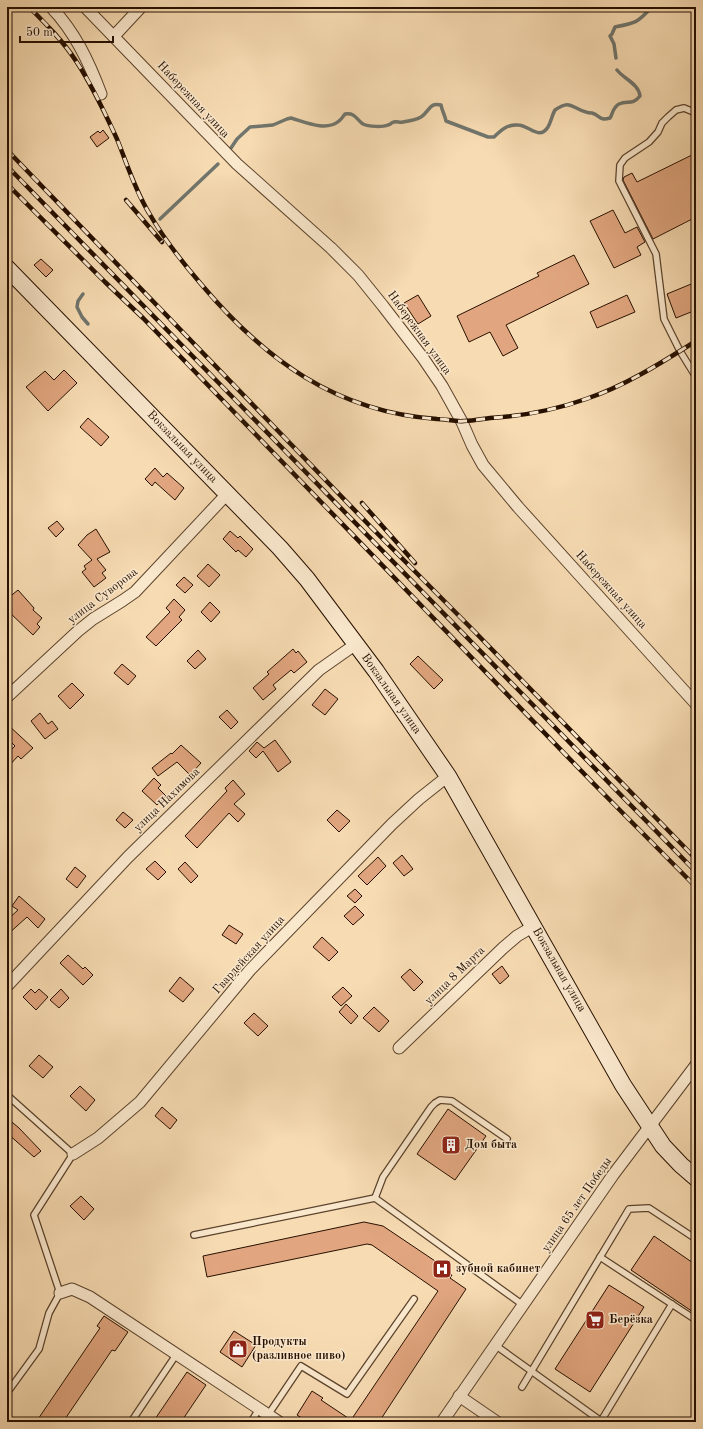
<svg xmlns="http://www.w3.org/2000/svg" width="703" height="1429" font-family="'Old Standard TT',serif">
  <style>
    .lines { fill: none; stroke-linecap: round; stroke-linejoin: round }
    .stream { stroke: #70756d; stroke-width: 3.5 }
    .building { fill: #e1a67f; stroke: #271000 }
    .lane-casing { stroke: #5b432c; stroke-width: 8 }
    .street-casing { stroke: #5b432c; stroke-width: 13 }
    .secondary-casing { stroke: #271000; stroke-width: 18 }
    .lane { stroke: #fae8cd; stroke-width: 5.5 }
    .street { stroke: #fae8cd; stroke-width: 11 }
    .secondary { stroke: #fae8cd; stroke-width: 16 }
    .rail-casing { stroke: #271000; stroke-width: 4.5 }
    .rail { stroke: #fae8cd; stroke-width: 3; stroke-dasharray: 9; stroke-linecap: butt }
    .labels { text-anchor: middle; dominant-baseline: central; stroke-width: 3; stroke-linejoin: round; paint-order: stroke }
    .street-label { font-size: 12px; fill: #271000; stroke: #fae8cd }
    .poi-label { font-size: 12px; font-weight: bold; fill: #271000; stroke: #fae8cd; text-anchor: start }
  </style>
  <rect width="100%" height="100%" fill="#f7dbb2"/>
  <filter id="stains"><feTurbulence type="fractalNoise" baseFrequency=".005" numOctaves="4"/><feColorMatrix values="0 0 0 0 .2 0 0 0 0 .09 0 0 0 0 .02 0 0 0 .5 -.17"/></filter>
  <radialGradient id="worn" r=".72"><stop offset=".6" stop-color="#630" stop-opacity="0"/><stop offset="1" stop-color="#630" stop-opacity=".3"/></radialGradient>
  <g class="lines">
    <g class="stream">
      <path d="M616 58 614 44 610 36 612 34 615 27C636 23 637 23 652 7"/>
      <path d="M231 148 237 139 250 127 273 125 287 119 291 118C305 122 326 132 339 121 342 119 343 116 345 114 355 112 357 120 363 124 369 127 383 127 388 125 394 123 388 124 394 122 397 121 400 123 403 122 409 121 416 120 421 117 430 111 429 102 441 105 442 111 445 115 446 121L488 137H494C501 130 508 124 518 125 529 125 539 141 548 127 551 122 552 115 555 110 571 99 571 108 586 112 588 113 590 113 592 113 601 116 599 121 610 118 613 113 613 107 619 104 628 100 632 106 640 96 639 84 624 79 617 70"/>
      <path d="M160 219 218 164"/>
      <path d="M83 294 78 301 77 307 82 317 88 324"/>
    </g>
  </g>
  <g class="building">
    <path d="M103 130 109 138 97 147 90 137 98 131 100 133Z"/>
    <path d="M696 153V217L653 239 623 180 624 177 632 173 637 182Z"/>
    <path d="M613 210 625 233 637 227 645 242 637 247 641 255 614 268 590 221Z"/>
    <path d="M574 255 589 284 506 325 518 348 503 356 490 332 469 342 457 316 539 276 537 273Z"/>
    <path d="M41 259 53 270 46 277 34 265Z"/>
    <path d="M696 282V310L676 318 667 294Z"/>
    <path d="M418 295 431 316 418 324 404 303Z"/>
    <path d="M627 295 635 312 597 328 590 312Z"/>
    <path d="M64 370 77 383 48 411 26 387 45 371 54 380Z"/>
    <path d="M88 418 109 437 101 446 80 427Z"/>
    <path d="M155 468 163 477 167 473 184 488 175 500 155 482 152 486 145 479Z"/>
    <path d="M57 521 64 529 56 537 48 528Z"/>
    <path d="M96 529 110 552 97 559 106 570 102 573 106 578 94 587 82 572 86 569 84 566 92 560 78 545 87 535Z"/>
    <path d="M230 531 238 538 240 536 253 549 246 557 238 550 236 552 223 539Z"/>
    <path d="M208 564 220 575 209 587 197 576Z"/>
    <path d="M184 577 193 585 185 593 176 585Z"/>
    <path d="M18 590 34 608 33 610 42 618 37 624 40 627 33 635 7 610V599Z"/>
    <path d="M174 599 185 610 179 617 182 620 156 646 146 637 170 612 166 608Z"/>
    <path d="M210 602 220 612 211 622 201 612Z"/>
    <path d="M293 649 296 653 298 651 307 662 294 673 291 670 273 685 276 689 263 700 253 688 269 674 267 672Z"/>
    <path d="M198 650 206 659 195 669 187 661Z"/>
    <path d="M418 656 443 680 434 689 410 664Z"/>
    <path d="M122 664 136 676 128 685 114 673Z"/>
    <path d="M72 683 84 695 70 709 58 696Z"/>
    <path d="M325 689 338 699 325 715 312 705Z"/>
    <path d="M227 710 238 722 231 729 219 717Z"/>
    <path d="M40 713 48 724 52 721 58 729 45 739 31 721Z"/>
    <path d="M7 724 33 748 21 759 18 756 7 768V754L15 746 7 738Z"/>
    <path d="M275 740 291 762 278 772 263 751 256 758 249 751 257 742 264 748Z"/>
    <path d="M181 745 201 763 190 775 177 762 158 776 152 768 171 753 172 754Z"/>
    <path d="M154 778 161 785 158 788 166 796 157 805 142 791Z"/>
    <path d="M233 780 245 794 234 804 245 814 238 822 229 813 197 848 185 836 227 791 225 788Z"/>
    <path d="M337 810 350 821 339 832 327 820Z"/>
    <path d="M123 812 133 820 125 828 116 820Z"/>
    <path d="M402 855 413 869 404 876 393 863Z"/>
    <path d="M378 857 386 866 367 885 358 876Z"/>
    <path d="M155 861 166 872 158 880 146 869Z"/>
    <path d="M185 862 198 876 191 883 178 869Z"/>
    <path d="M75 867 86 876 77 888 66 879Z"/>
    <path d="M355 889 362 896 355 903 347 896Z"/>
    <path d="M19 896 45 919 38 928 27 917 7 935V920L18 910 12 906Z"/>
    <path d="M355 906 364 915 353 925 344 916Z"/>
    <path d="M229 925 243 934 236 944 222 935Z"/>
    <path d="M322 937 338 952 329 961 313 947Z"/>
    <path d="M68 955 83 969 85 967 93 975 83 985 60 963Z"/>
    <path d="M502 966 509 976 500 984 492 974Z"/>
    <path d="M410 969 423 982 414 991 401 977Z"/>
    <path d="M180 977 194 989 183 1002 169 991Z"/>
    <path d="M343 987 352 996 341 1006 332 997Z"/>
    <path d="M31 989 35 993 39 989 48 997 36 1010 23 997Z"/>
    <path d="M61 989 69 998 59 1008 50 1000Z"/>
    <path d="M346 1004 358 1016 351 1024 339 1012Z"/>
    <path d="M374 1007 389 1021 379 1032 363 1018Z"/>
    <path d="M254 1013 268 1026 258 1036 244 1023Z"/>
    <path d="M39 1055 53 1067 43 1078 29 1066Z"/>
    <path d="M80 1086 95 1100 86 1111 70 1096Z"/>
    <path d="M162 1107 177 1120 170 1129 155 1116Z"/>
    <path d="M448 1109 486 1136 455 1180 417 1154Z"/>
    <path d="M7 1118 19 1128 41 1151 34 1157 7 1133Z"/>
    <path d="M81 1196 94 1209 84 1220 70 1206Z"/>
    <path d="M364 1222 383 1226 444 1267 442 1269 452 1275 450 1278 466 1289 379 1422H308L297 1415 312 1391 323 1398 321 1400 351 1420 438 1291 372 1245 367 1244 207 1277 203 1256Z"/>
    <path d="M654 1236 696 1265V1314L631 1270Z"/>
    <path d="M609 1285 644 1307 590 1392 555 1369Z"/>
    <path d="M104 1316 128 1332 115 1351 112 1350 63 1422H36L100 1328 97 1326Z"/>
    <path d="M234 1331 256 1345 242 1367 220 1352Z"/>
    <path d="M187 1372 206 1385 181 1422H153Z"/>
  </g>
  <g class="lines">
    <defs>
      <g id="lane">
        <path d="M696 113 684 108 676 110 668 117 662 123 658 132 649 142 625 158 620 165 619 181 656 254 664 319 680 351 696 377"/>
        <path d="M7 1095 73 1154 34 1215 60 1293 49 1313 39 1349 7 1393"/>
        <path d="M375 1198 383 1177 431 1107 435 1103 440 1100 452 1101 507 1139"/>
        <path d="M194 1235 375 1198 523 1305"/>
        <path d="M600 1257 696 1320"/>
        <path d="M495 1345 601 1421 672 1304"/>
        <path d="M522 1387 629 1209 649 1208 696 1239"/>
        <path d="M268 1415 301 1366 347 1394 414 1299"/>
        <path d="M131 1422 176 1355"/>
        <path d="M251 1422 259 1409"/>
      </g>
      <g id="street">
        <path d="M51 7C75 32 89 62 101 94"/>
        <path d="M85 7 237 164 331 248 358 275 383 306 423 358 442 386 462 422 472 445 483 465 518 507 696 704"/>
        <path d="M114 36 141 7"/>
        <path d="M7 697 78 631 93 619 122 601 135 592 227 494"/>
        <path d="M7 986 128 857 319 670 356 644"/>
        <path d="M399 1048 503 948 517 936 534 926"/>
        <path d="M73 1154 98 1138 140 1102 250 970 392 824 419 799 448 776"/>
        <path d="M60 1293 72 1289 90 1297 279 1422"/>
        <path d="M459 1396 497 1422"/>
        <path d="M442 1422 613 1175 696 1065"/>
      </g>
      <path id="secondary" d="M7 268 280 548 307 579 376 671 448 776 623 1085 663 1146 681 1165 696 1178"/>
    </defs>
    <use href="#lane" class="lane-casing"/>
    <use href="#street" class="street-casing"/>
    <use href="#secondary" class="secondary-casing"/>
    <use href="#lane" class="lane"/>
    <use href="#street" class="street"/>
    <use href="#secondary" class="secondary"/>
    <defs>
      <g id="rail">
        <path d="M29 7C46 24 63 41 76 61 92 85 105 113 117 139 127 164 135 190 149 213 164 239 182 262 201 284 265 360 336 412 437 419 446 419 455 422 464 421 473 421 482 419 490 418 523 416 555 410 586 399 625 386 661 363 696 341"/>
        <path d="M7 150 368 524 474 631 696 859"/>
        <path d="M7 166 696 872"/>
        <path d="M7 184 105 282 143 318 594 784 696 887"/>
        <path d="M126 200 162 242"/>
        <path d="M362 503 415 563"/>
      </g>
    </defs>
    <use href="#rail" class="rail-casing"/>
    <use href="#rail" class="rail"/>
  </g>
  <defs>
    <symbol id="building-square" viewBox="-11 -11 22 22"><rect x="-9" y="-9" width="18" height="18" rx="4" fill="#8f2418" stroke="#fae8cd"/><path d="M-4-6H4V6H1V3H-1V6H-4ZM-2.5-4.3h1.7v1.8h-1.7ZM.8-4.3h1.7v1.8H.8ZM-2.5-1h1.7V.8h-1.7ZM.8-1h1.7V.8H.8Z" fill="#fff"/></symbol>
    <symbol id="hospital-square" viewBox="-11 -11 22 22"><rect x="-9" y="-9" width="18" height="18" rx="4" fill="#8f2418" stroke="#fae8cd"/><path d="M-5-5h3v3.5h4V-5h3V5h-3V1.5h-4V5h-3Z" fill="#fff"/></symbol>
    <symbol id="supermarket-square" viewBox="-11 -11 22 22"><rect x="-9" y="-9" width="18" height="18" rx="4" fill="#8f2418" stroke="#fae8cd"/><path d="M-6-5.5h2.5l.6 2H6L4.5 2H-2.5L-4.4-4H-6ZM-1.5 3.2a1.3 1.3 0 1 0 .1 0ZM3 3.2a1.3 1.3 0 1 0 .1 0Z" fill="#fff"/></symbol>
    <symbol id="shop-square" viewBox="-11 -11 22 22"><rect x="-9" y="-9" width="18" height="18" rx="4" fill="#8f2418" stroke="#fae8cd"/><path d="M-5-2.5h2.3a2.7 3.5 0 0 1 5.4 0H5L5.5 6h-11ZM-1.5-2.5h3a1.5 2.3 0 0 0-3 0Z" fill="#fff"/></symbol>
  </defs>
  <g fill-rule="evenodd">
    <use href="#building-square" x="440" y="1134" width="22" height="22"/>
    <use href="#hospital-square" x="431" y="1258" width="22" height="22"/>
    <use href="#supermarket-square" x="584" y="1309" width="22" height="22"/>
    <use href="#shop-square" x="227" y="1338" width="22" height="22"/>
  </g>
  <g class="labels">
    <g class="street-label">
      <text transform="translate(193 100) rotate(47)">Набережная улица</text>
      <text transform="translate(419 333) rotate(54)">Набережная улица</text>
      <text transform="translate(182 447) rotate(46)">Вокзальная улица</text>
      <text transform="translate(611 590) rotate(48)">Набережная улица</text>
      <text transform="translate(103 596) rotate(-37)">улица Суворова</text>
      <text transform="translate(391 694) rotate(55)">Вокзальная улица</text>
      <text transform="translate(167 800) rotate(-44)">улица Нахимова</text>
      <text transform="translate(249 955) rotate(-48)">Гвардейская улица</text>
      <text transform="translate(559 970) rotate(60)">Вокзальная улица</text>
      <text transform="translate(455 976) rotate(-44)">улица 8 Марта</text>
      <text transform="translate(577 1205) rotate(-55)">улица 65 лет Победы</text>
    </g>
    <g class="poi-label">
      <text x="465" y="1145">Дом быта</text>
      <text x="456" y="1269">зубной кабинет</text>
      <text x="609" y="1320">Берёзка</text>
      <text x="252" y="1342">Продукты<tspan x="252" dy="14">(разливное пиво)</tspan></text>
    </g>
  </g>
  <rect width="703" height="1429" fill="none" stroke="#f7dbb2" stroke-width="24"/>
  <rect x="8" y="8" width="687" height="1413" fill="none" stroke="#271000" stroke-width="2"/>
  <rect x="12" y="12" width="679" height="1405" fill="none" stroke="#271000"/>
  <path d="M20 36v6h93v-6" fill="none" stroke="#271000" stroke-width="2"/>
  <text x="26" y="36" font-size="12" fill="#271000" stroke="#fae8cd" stroke-width="3" paint-order="stroke">50 m</text>
  <rect width="100%" height="100%" filter="url(#stains)"/>
  <rect width="100%" height="100%" fill="url(#worn)"/>
</svg>
